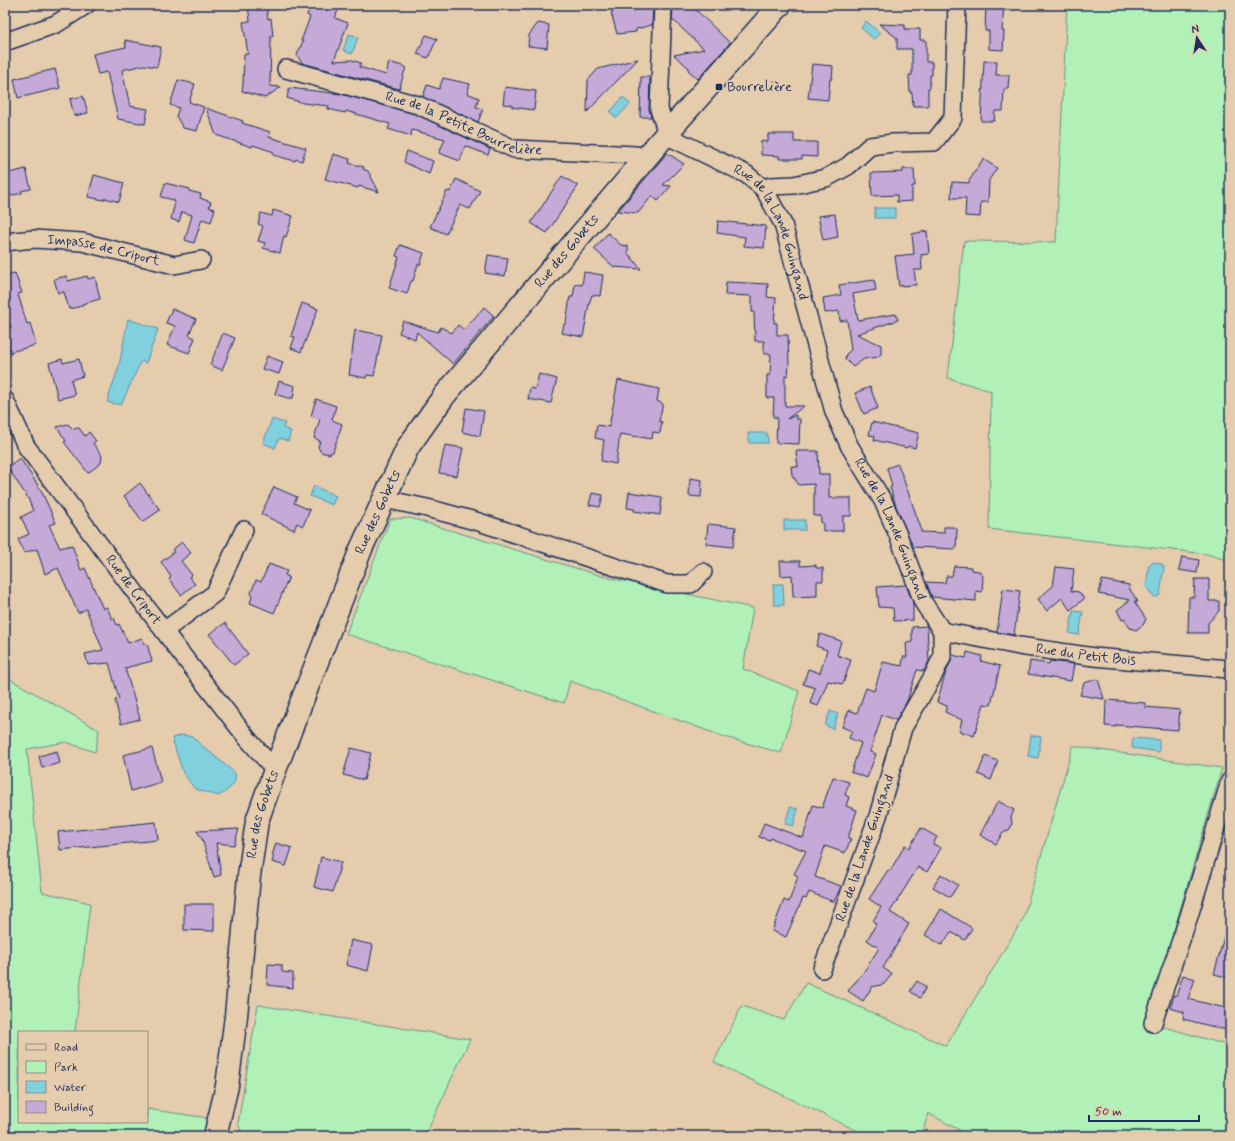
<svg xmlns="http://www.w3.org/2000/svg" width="1235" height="1141" font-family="Mynerve,sans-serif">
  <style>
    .green { fill: #b1f0b6; stroke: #66908a }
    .water { fill: #81d0dd; stroke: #5890aa }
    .building { fill: #c5a9d6; stroke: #1b2f5e }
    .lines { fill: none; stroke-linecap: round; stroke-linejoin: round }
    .street-casing { stroke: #1b2f5e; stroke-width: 20 }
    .secondary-casing { stroke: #1b2f5e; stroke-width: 25 }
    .street { stroke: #e4ccad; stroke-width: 17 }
    .secondary { stroke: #e4ccad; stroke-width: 22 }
    .poi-dot { fill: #1b2f5e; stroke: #e4ccad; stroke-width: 1.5 }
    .labels { text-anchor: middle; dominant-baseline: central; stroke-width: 3.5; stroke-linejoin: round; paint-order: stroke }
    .poi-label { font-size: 14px; fill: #1b2f5e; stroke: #e4ccad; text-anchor: start }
    .street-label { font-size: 14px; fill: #1b2f5e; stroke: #e4ccad }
  </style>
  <rect width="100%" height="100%" fill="#e4ccad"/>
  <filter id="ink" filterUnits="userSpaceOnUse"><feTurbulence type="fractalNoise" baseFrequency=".025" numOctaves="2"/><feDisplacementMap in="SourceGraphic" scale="8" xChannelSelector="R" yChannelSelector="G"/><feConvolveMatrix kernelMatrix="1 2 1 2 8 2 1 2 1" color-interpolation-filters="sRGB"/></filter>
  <g filter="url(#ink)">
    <g class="green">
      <path d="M1067 5H1230V561L1207 554 989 529 991 391 948 378 964 241 1056 242Z"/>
      <path d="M410 518 605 577 753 608 743 669 799 691 781 753 725 737 570 681 564 703 346 634 390 519Z"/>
      <path d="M5 675 6 677 99 730 95 752 66 742 27 749 42 892 90 903 75 1032H19V1122H147V1109L208 1118 203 1136H5Z"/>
      <path d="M1073 746 1222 768 1147 1022 1230 1046V1136H970L928 1113 922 1136H868L714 1062 742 1006 784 1020 806 983 946 1046 1023 919Z"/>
      <path d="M258 1005 470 1039 425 1136H243L238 1123Z"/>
    </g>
    <g class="water">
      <path d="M866 21 880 33 874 39 861 28Z"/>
      <path d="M349 34 358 37 352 54 343 50Z"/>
      <path d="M623 97 630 104 617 118 610 112Z"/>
      <rect x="875" y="208" width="20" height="10"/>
      <path d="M128 319 158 329 146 363 141 361 121 405 107 402 119 366Z"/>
      <path d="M272 419 285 423 283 428 291 431 288 441 279 438 275 448 263 443Z"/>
      <path d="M748 433H767L768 443H749Z"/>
      <path d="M314 486 336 496 332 505 310 496Z"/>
      <rect x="784" y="520" width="21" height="10"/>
      <path d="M1152 562 1162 564 1164 567 1160 595 1157 597 1153 596 1146 587 1149 565Z"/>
      <path d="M773 584H783L784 605H774Z"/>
      <path d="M1073 611 1083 612 1079 635 1069 633Z"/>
      <path d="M830 711 838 714 833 729 825 725Z"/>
      <path d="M183 735 193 737 199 743 235 773C238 784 227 791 219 796L195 789 183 773 172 738Z"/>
      <path d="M1031 735 1041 737 1038 758 1028 756Z"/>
      <path d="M1133 738 1159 740V752L1132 748Z"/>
      <path d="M790 807 798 809 793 826 785 824Z"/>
    </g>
    <g class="building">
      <path d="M248 5H266L268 19 271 18 273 36H271L270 86 281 87 265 98 242 91 243 85 244 54H248L243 22 250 21Z"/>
      <path d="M311 5H340L335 18 348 23 334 61 352 60 361 63 359 67 386 75 389 62 406 67 399 89 302 63 297 55 303 41H301L310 17 307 15Z"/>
      <path d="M681 5H691L730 43 698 79 688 70 689 68 674 55 704 49 674 21H672L673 7Z"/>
      <path d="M986 5H1004L1002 31H1004L1003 50 989 49V31H985Z"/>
      <path d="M653 6 652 25 636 29V32L617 34 611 12 630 7 632 11Z"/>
      <path d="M538 23 549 25 547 48 528 46 529 35Z"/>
      <path d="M879 24 905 25V29H920V40H926V62H932V75H930V88H928V106H913L912 93H910L909 75H912V49H897V38Z"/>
      <path d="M426 35 437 39 428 58 417 54Z"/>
      <path d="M125 40 161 47 157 67 144 65 122 70 130 106 148 109 145 124 118 119 107 72 98 74 93 54 126 47Z"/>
      <path d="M638 59 587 112 588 80 598 69Z"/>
      <path d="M984 61H997L996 75H1009L1008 89H1004L1003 111H995L994 121H981Z"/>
      <path d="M812 64 833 66 832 79H830L828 100 808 98Z"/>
      <path d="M55 69 60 88 18 98 14 79Z"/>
      <path d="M641 77H650L649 109 651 117H640Z"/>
      <path d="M443 78 470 84 467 93 479 98 476 107 483 109 478 122 423 97 427 85 439 89Z"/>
      <path d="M178 80 195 84 189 102 204 107 197 131 183 128 176 116 179 108 170 105Z"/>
      <path d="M505 87 536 91 534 110 512 107V105L503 104Z"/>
      <path d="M289 88 341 94 415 114 490 149 488 155 465 146 460 161 439 153 445 139 412 130 411 136 388 129 390 124 346 111 345 113 328 109 329 106 303 103 287 98Z"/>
      <path d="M83 96 88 113 74 116 70 99Z"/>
      <path d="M206 108 243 121 242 123 270 132 269 137 306 148 302 161 296 159 295 161 273 155 274 152 253 145 252 147 216 135Z"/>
      <path d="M768 134H794V142H817V157L802 156V159H779V156L761 155V141L768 142Z"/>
      <path d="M407 151 433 161 429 174 404 162Z"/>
      <path d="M667 153 684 164 663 185 671 186 658 201 652 196 638 213 618 211Z"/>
      <path d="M333 154 350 159 349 163 364 167 363 169 368 171 379 192 359 186 358 188 325 179Z"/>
      <path d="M983 159 997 168 989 180 988 202H981L980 217 965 216 966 198H951L952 182 969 183V181Z"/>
      <path d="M26 169 31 189 21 191 22 193 5 197V174Z"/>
      <path d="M903 169H914L915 186H912V201L897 202V195L872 196 871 173 903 172Z"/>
      <path d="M94 175 124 183 119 202 105 198 104 200 88 197Z"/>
      <path d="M562 176 578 186 547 233 531 223Z"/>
      <path d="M456 179 480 191 470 209 460 205 446 234 430 227 447 191 450 192Z"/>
      <path d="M165 183 190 189 189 191 201 194 200 198 211 202 209 207 215 209 211 222 202 219 194 243 185 240 192 215 182 212 179 222 171 219 175 202H174V200L161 197Z"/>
      <path d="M273 210 293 216 286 237 284 236 280 253 263 248 265 243 258 241 263 226 258 224 261 213 272 216Z"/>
      <path d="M835 214 838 237 823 240 818 216Z"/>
      <path d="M718 221 766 226 764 248 744 246 745 237 717 233Z"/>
      <path d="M927 231 929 254 921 255 922 270H914L916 285 899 286 895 256 914 254 912 234Z"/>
      <path d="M608 233 621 245 628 246V253L641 269 614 267 594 249Z"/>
      <path d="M400 245 424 253 420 265 418 264 413 281H411L407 294 389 288 399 257 396 256Z"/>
      <path d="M488 255 508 258 505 276 485 273Z"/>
      <path d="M584 272 603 275 600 296 592 295 589 304 583 337 562 333 564 324 566 323 570 297H573L575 284 582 285Z"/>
      <path d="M15 273 22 293 18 294 27 324 30 323 36 345 10 352 5 331V329L11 328 5 310V275Z"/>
      <path d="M67 276 68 281 87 276 88 279 95 277 100 299 82 304V306L69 309 64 292 58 293 54 279Z"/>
      <path d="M874 280 876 290 853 294 858 320 896 314 898 320 857 334 881 345V354L878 357 864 359 853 367 845 359 846 354 851 350 847 320 840 321 839 311 825 313 823 298 841 295 839 285Z"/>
      <path d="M726 282 768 284 767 297 776 298 774 323H777V335H788L789 365 788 375 785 376V406H804L787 419 796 415V419H800L799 444 776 443 777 417H773L774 398H767V375H770L771 354H764V341H755L754 312H752V296L725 295Z"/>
      <path d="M302 303 318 309 301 352 291 348 295 337 291 336Z"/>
      <path d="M484 307 494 316 453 364 417 332 415 339 399 333 403 321 438 332 441 327 452 333 458 325 464 330Z"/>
      <path d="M172 309 196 319 189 335 195 338 189 353 167 345 175 326 166 323Z"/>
      <path d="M355 330 382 335 374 376 367 375 366 378 349 375Z"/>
      <path d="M223 333 235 338 222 370 210 365Z"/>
      <path d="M267 356 283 362 279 374 262 369Z"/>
      <path d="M62 359 63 363 79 359 83 376 71 380 75 395 58 399 49 363Z"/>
      <path d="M539 374 557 379 551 403 528 399 530 388 535 389Z"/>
      <path d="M618 380 659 389 657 401 663 404 659 421 662 422 660 433 653 432 652 439 620 434 616 464 601 461 604 440 595 438 597 425 609 427Z"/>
      <path d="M279 381 295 386 293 398H288L275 394Z"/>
      <path d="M870 387 878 408 864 414 855 393Z"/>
      <path d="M316 399 336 406 332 420 342 424 333 452 328 454 321 452 318 447 320 441 314 438 320 419 311 416Z"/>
      <path d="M466 408 484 411 480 436 462 432Z"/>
      <path d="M872 422 919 433 915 448 908 446 907 448 874 440 875 436 869 435Z"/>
      <path d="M68 424 73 429 79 428 85 436 89 432 96 441 93 443 102 456 101 463 88 473 64 442 66 441 57 427Z"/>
      <path d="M445 445 463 448 457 476 439 473Z"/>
      <path d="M796 451H818L819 474H829V498H851V516H843V531H823V523H821V516H814V484L799 485 792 475 791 466 798 467Z"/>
      <path d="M20 458 41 490 56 523 49 525 60 548 72 545 81 570 85 568 103 609 107 607 112 619 114 618 117 625 119 624 128 643 142 638 144 644H147L152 661 125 668 140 719 121 724 115 700 119 699 109 663 88 665 85 654 103 650 86 609 78 613 58 568 45 574 37 549 24 553 18 539 29 534 21 517 33 511 28 498 7 467Z"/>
      <path d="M898 464 921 528V532L944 533V527H953L957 529 956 549 913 547 896 506 890 487 892 486 887 468Z"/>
      <path d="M690 478 702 480 701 497 689 496Z"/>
      <path d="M140 483 160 510 143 522 124 496Z"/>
      <path d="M274 487 297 497 294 503 310 510 303 526 297 523 294 530 261 514Z"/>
      <path d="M629 492 662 497 660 515 634 511V509L627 508Z"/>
      <path d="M592 493 603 495 600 507 589 505Z"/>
      <path d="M708 524 736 527 733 547 706 544Z"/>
      <path d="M182 542 191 553 181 561 192 575 189 577 195 584 181 595 169 579 171 577 161 562 174 552 172 550Z"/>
      <path d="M1182 557 1199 560 1197 573 1179 570Z"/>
      <path d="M780 561H800V566L816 565V568H823V581H817V596L793 597 792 575 781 576Z"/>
      <path d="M269 564 287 571 285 575 289 577 274 613 250 603 252 597 251 593 256 580 261 582Z"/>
      <path d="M954 566 971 567V570L979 571 983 576 982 592 976 591V601L932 597 926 582 945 583 946 576H952Z"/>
      <path d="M1056 567 1074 569 1071 591 1079 592 1084 599 1070 610 1062 598 1047 611 1038 599 1053 586Z"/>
      <path d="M1195 579H1209V601H1219V611L1208 623V633H1188L1189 597H1194Z"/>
      <path d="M1102 580 1129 585V588L1138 602 1134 601 1146 619 1143 625 1136 630 1130 628 1124 619 1122 620 1117 610 1130 600 1099 594Z"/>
      <path d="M906 585 913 603V620L894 621 893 608 879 607 877 587Z"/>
      <path d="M1003 589 1020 591 1014 635 997 632Z"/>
      <path d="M225 623 248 654 234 665 209 634Z"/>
      <path d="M927 626 929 661 924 671 917 670 907 701 896 720 882 715 870 752 876 754 867 778 851 772 861 743 849 738 852 731 842 727 849 710 857 713 866 688 874 691 883 662 902 666 903 657H907L906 643 912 642V627Z"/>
      <path d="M820 634 841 641 837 655 851 660 843 684 828 681 818 706 810 703 815 688 803 684 808 669 820 673 827 650 816 646Z"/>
      <path d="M967 652 982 656 981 661 1000 666 991 705 984 704 974 736 959 731 962 720 945 712 947 706 937 702 945 675 951 661 952 655 966 658Z"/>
      <path d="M1030 661 1049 664 1050 661 1074 664 1071 681 1028 674Z"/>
      <path d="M1098 679 1104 699 1080 695 1084 683Z"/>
      <path d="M1106 700 1145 703V707L1180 710 1178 730 1116 725V727L1105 726Z"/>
      <path d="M152 748 161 782 131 791 123 755Z"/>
      <path d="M351 748 371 753 364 780 343 775Z"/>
      <path d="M57 751 60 763 42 768 39 756Z"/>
      <path d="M985 756 998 761 991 780 978 774Z"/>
      <path d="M833 777 849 782 845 795 849 797 846 806 857 810 848 838 851 839 845 853 825 846 815 877 841 886 834 902 809 892 806 899 803 898 786 937 772 931 784 900 789 902 798 876 794 874 806 851 771 838 770 840 759 837 764 823 803 838 813 805 822 808Z"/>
      <path d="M998 801 1014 810 1011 817 1012 823 1010 829 1002 834 996 844 980 835Z"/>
      <path d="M156 822 158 840 60 850 58 832Z"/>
      <path d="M921 828 937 837 933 844 941 848 927 872 918 867 890 912 909 924 883 968 892 974 884 984 872 987 863 1001 848 991 854 983H855L860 976H861L879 948 867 940 876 924 873 921 881 907 869 899 888 870 890 871 905 845 909 848Z"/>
      <path d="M239 829 234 845 216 843 221 875 214 877 202 839 197 831Z"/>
      <path d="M276 843 292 848 286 866 272 862 274 856H272Z"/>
      <path d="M321 857 341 862 333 892 314 887Z"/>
      <path d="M941 874 958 885 950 897 933 887Z"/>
      <path d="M184 904H214V931L184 930Z"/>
      <path d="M941 909 972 928 965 940 951 932 942 945 925 935Z"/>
      <path d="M1226 929 1230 930V978L1214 974Z"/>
      <path d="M351 940 373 945 368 971 346 965Z"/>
      <path d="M268 964 282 965V972L293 973V988L267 985Z"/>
      <path d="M1183 975 1195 979 1188 999 1230 1009V1031L1183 1019 1184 1012 1170 1008 1174 995 1176 996Z"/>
      <path d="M917 981 926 987 920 998 910 991Z"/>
    </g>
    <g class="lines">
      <defs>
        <g id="street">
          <path id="s1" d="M663 5 659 109 667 133 674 139 746 174 764 189 783 224 834 412 850 447 883 501 898 535 923 602 942 631V657L933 676 903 728 878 816 822 969"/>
          <path d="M5 42 56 24 86 5"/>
          <path id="s2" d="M286 69 418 105 514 149 636 155 644 161"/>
          <path d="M764 189 771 186 794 185 826 178 848 166 870 146 893 143 934 142 953 118 957 5"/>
          <path id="s3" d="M5 242 34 239 82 242 174 265 201 260"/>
          <path id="s4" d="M5 400 26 446 176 647 247 738 275 770"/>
          <path d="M384 499 427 508 479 522 667 584H691L703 572"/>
          <path d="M164 631 215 593 244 530"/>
          <path id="s5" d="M942 631 1019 646 1094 657 1228 669 1230 671"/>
          <path d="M1153 1023 1189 916 1230 781"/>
        </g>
        <g id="secondary">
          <path id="s6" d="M215 1136 227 1086 236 1016 249 876 257 821 275 770 361 549 408 447 444 396 667 133 780 5"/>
        </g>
      </defs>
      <use href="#street" class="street-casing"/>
      <use href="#secondary" class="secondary-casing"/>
      <use href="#street" class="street"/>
      <use href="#secondary" class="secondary"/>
    </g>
  </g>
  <rect class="poi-dot" x="715" y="83" width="8" height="8" rx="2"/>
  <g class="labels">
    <g class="poi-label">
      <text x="727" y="87">Bourrelière</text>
    </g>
    <g class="street-label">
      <text stroke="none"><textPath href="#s2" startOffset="187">Rue de la Petite Bourrelière</textPath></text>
      <text stroke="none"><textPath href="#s1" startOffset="283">Rue de la Lande Guingand</textPath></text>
      <text stroke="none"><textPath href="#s3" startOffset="100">Impasse de Criport</textPath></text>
      <text stroke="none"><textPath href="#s6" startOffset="974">Rue des Gobets</textPath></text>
      <text stroke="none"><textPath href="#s6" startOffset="650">Rue des Gobets</textPath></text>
      <text stroke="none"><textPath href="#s1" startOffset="607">Rue de la Lande Guingand</textPath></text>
      <text stroke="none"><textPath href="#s4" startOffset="230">Rue de Criport</textPath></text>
      <text stroke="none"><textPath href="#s5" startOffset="146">Rue du Petit Bois</textPath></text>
      <text stroke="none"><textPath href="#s6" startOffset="326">Rue des Gobets</textPath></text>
      <text transform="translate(865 848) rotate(-71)">Rue de la Lande Guingand</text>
    </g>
  </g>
  <rect width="1235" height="1141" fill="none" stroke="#e4ccad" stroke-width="20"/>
  <rect x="10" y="10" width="1215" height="1121" fill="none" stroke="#1b2f5e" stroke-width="1.5" filter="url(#ink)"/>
  <rect x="18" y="1031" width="130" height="92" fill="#e4ccad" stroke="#948d8d"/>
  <rect x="26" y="1044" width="20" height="6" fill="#e4ccad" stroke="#948d8d"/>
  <text x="54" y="1051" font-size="12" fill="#1b2f5e">Road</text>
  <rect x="26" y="1061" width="20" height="12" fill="#b1f0b6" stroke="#948d8d"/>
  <text x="54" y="1071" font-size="12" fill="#1b2f5e">Park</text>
  <rect x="26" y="1081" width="20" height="12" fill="#81d0dd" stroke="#948d8d"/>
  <text x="54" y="1091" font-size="12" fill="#1b2f5e">Water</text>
  <rect x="26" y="1101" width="20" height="12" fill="#c5a9d6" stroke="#948d8d"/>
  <text x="54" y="1111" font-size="12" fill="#1b2f5e">Building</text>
  <g transform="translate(1197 38) rotate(348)" stroke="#e4ccad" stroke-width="3" paint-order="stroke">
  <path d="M0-3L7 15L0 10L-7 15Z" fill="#1b2f5e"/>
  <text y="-6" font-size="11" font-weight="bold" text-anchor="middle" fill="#1b2f5e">N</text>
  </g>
  <path d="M1089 1115v6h110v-6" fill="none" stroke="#1b2f5e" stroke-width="2"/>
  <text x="1095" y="1115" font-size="12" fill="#1b2f5e" stroke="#e4ccad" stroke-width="3" paint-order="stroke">50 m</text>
</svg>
